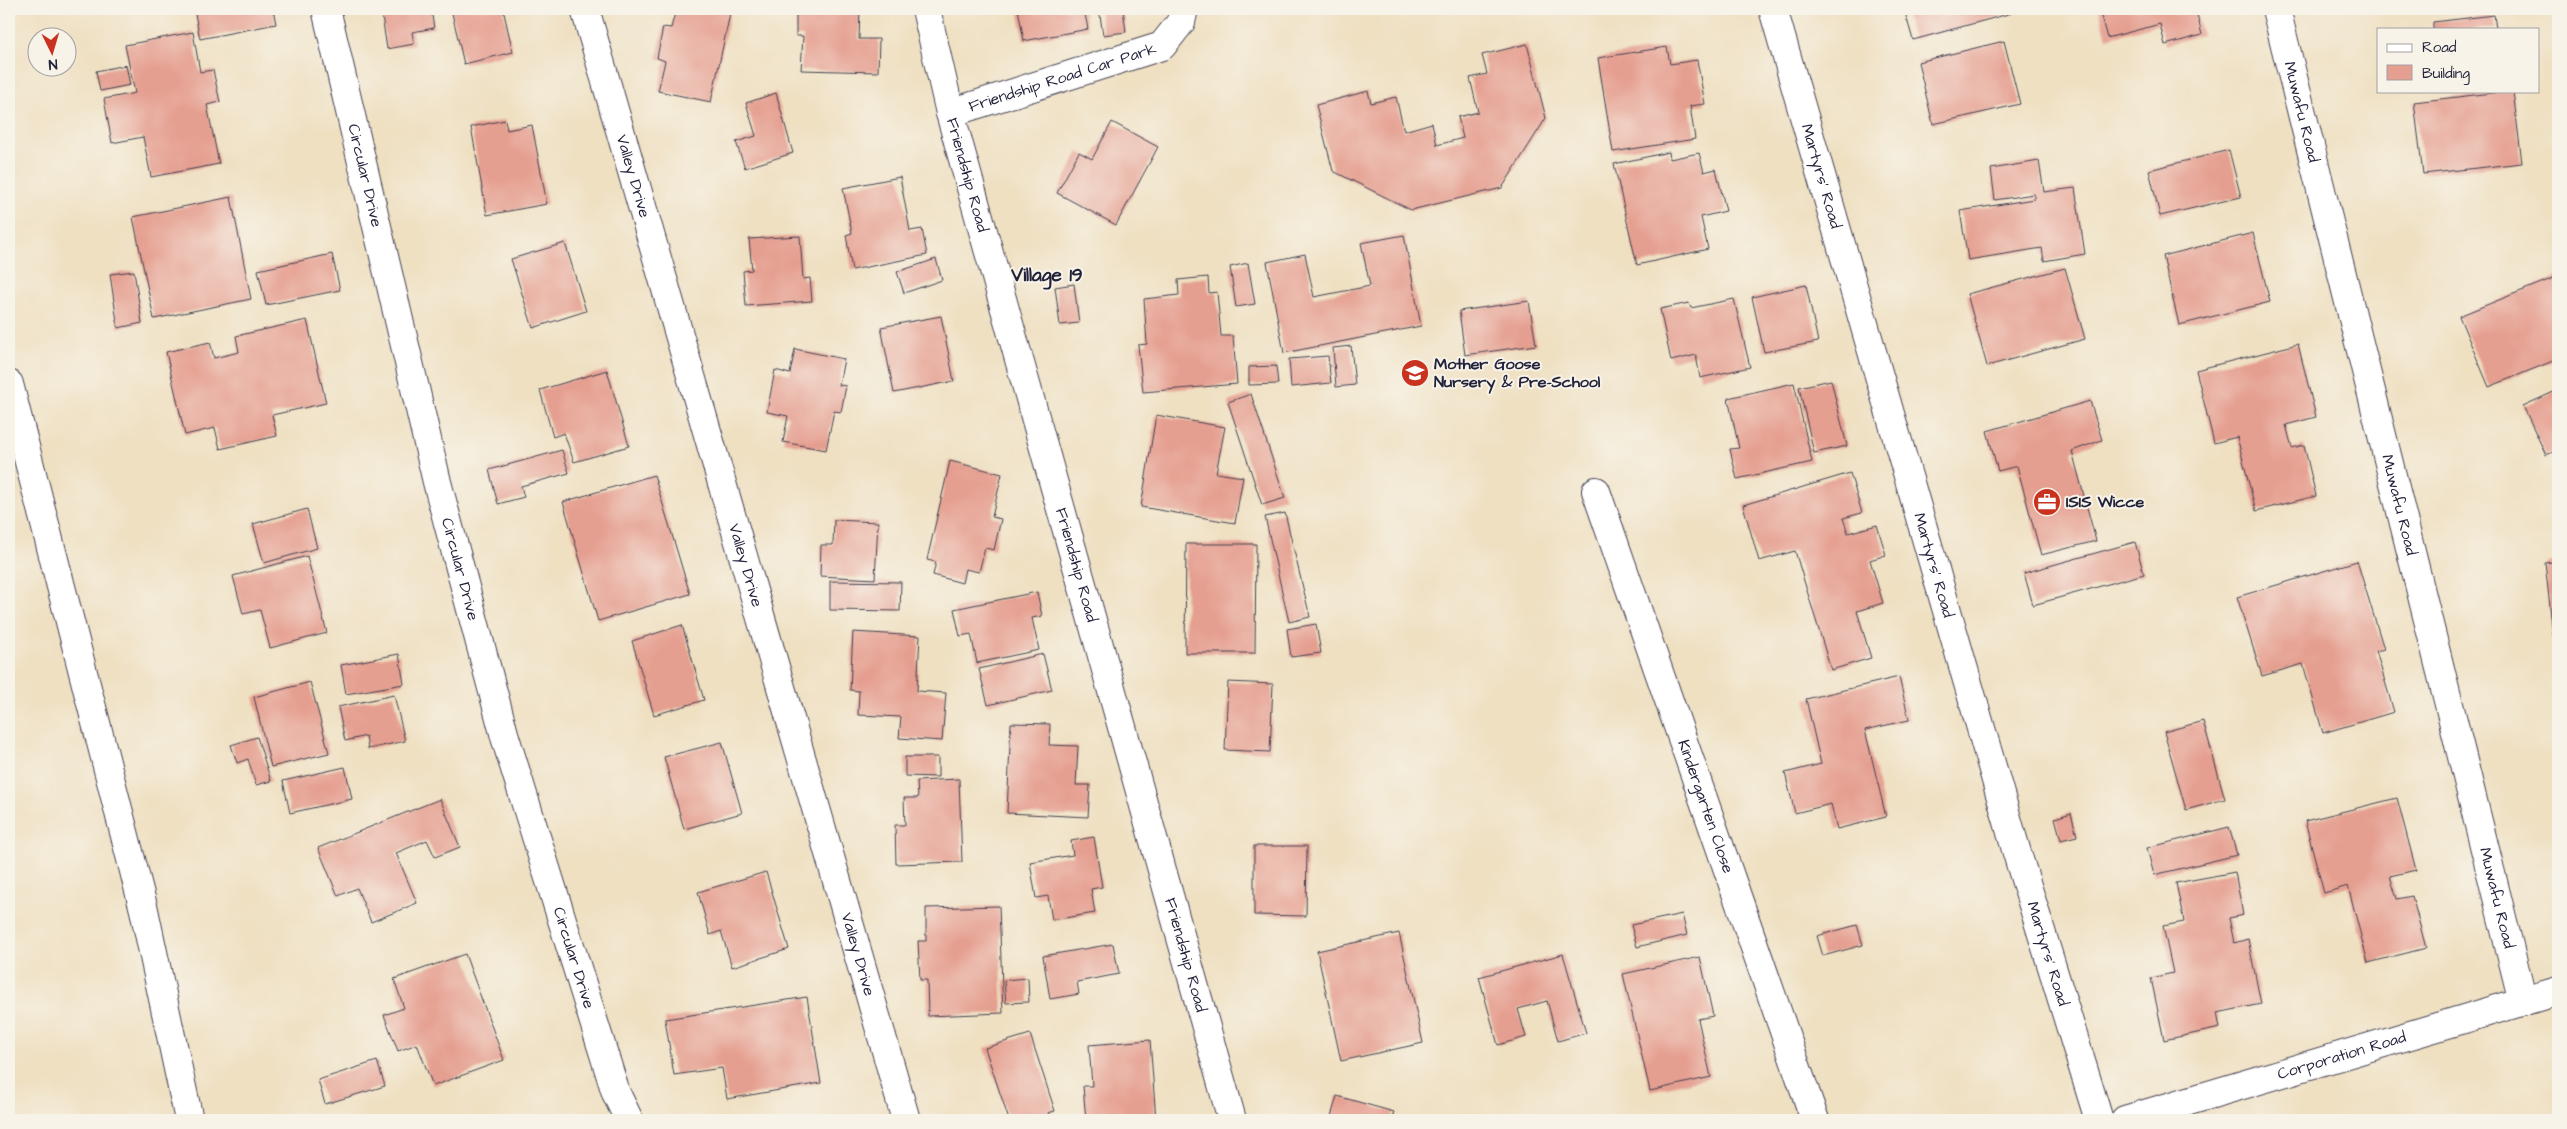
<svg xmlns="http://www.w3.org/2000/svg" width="2567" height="1129" font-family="'Architects Daughter',sans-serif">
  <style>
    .building { fill: #e59f90 }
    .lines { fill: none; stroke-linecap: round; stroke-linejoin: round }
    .minor-casing { stroke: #413e4f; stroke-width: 30 }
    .minor { stroke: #fff; stroke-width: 28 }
    .labels { text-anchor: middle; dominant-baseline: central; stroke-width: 4; stroke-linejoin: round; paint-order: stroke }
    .street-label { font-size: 16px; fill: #22223b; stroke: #f7f3e8 }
    .poi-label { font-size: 16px; font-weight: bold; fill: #22223b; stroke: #f7f3e8; text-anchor: start }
    .quarter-label { font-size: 19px; font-weight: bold; fill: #22223b; stroke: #f7f3e8 }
  </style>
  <rect width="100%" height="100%" fill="#f7f3e8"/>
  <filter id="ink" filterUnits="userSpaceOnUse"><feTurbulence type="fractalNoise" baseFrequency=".02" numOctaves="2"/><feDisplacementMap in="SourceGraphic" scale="10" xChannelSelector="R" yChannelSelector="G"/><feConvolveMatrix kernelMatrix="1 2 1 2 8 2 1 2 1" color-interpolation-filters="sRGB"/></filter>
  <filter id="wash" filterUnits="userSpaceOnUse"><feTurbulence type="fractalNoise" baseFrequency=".0096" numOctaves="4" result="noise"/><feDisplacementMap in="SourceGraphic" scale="20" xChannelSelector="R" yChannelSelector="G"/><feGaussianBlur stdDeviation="1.12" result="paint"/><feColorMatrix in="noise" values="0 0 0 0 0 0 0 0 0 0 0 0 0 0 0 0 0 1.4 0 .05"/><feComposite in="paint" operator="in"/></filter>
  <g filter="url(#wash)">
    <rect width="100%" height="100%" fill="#efe0c2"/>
    <g id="blocks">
      <g class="building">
        <path d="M194 9H273L276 24 200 39Z"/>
        <path d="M381 9H431L434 28 412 32 414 44 387 49Z"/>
        <path d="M451 9H503L513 52 464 64Z"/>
        <path d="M676 9H731L711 102 658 91 665 61 657 58 663 27 671 28Z"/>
        <path d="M796 9H860L859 39H879L878 72 801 70 803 36H796Z"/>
        <path d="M1018 9H1084L1088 29 1024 41Z"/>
        <path d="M1099 9H1123L1126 32 1103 35Z"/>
        <path d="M1904 9H2011L2012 13 1913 40Z"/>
        <path d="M2099 9H2204V12L2197 14 2202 35 2165 45 2160 24 2107 38Z"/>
        <path d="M2494 15 2496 29H2433V22Z"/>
        <path d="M193 32 200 72 213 70 220 102 207 105 219 164 151 177 143 137 112 143 104 99 135 93 125 45Z"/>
        <path d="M2004 41 2020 104 1933 124 1918 62Z"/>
        <path d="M1527 44 1546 118 1502 188 1411 210 1333 171 1316 105 1368 91 1371 103 1396 97 1404 131 1432 123 1437 145 1463 138 1458 117 1478 112 1470 78 1487 74 1482 55Z"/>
        <path d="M1667 47 1670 64 1697 60 1705 104 1690 106 1695 139 1613 152 1598 58Z"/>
        <path d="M126 65 130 85 100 91 96 71Z"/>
        <path d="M2509 91H2513L2522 163 2423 174 2414 102Z"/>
        <path d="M776 93 793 153 745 168 736 142 756 136 746 103Z"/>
        <path d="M505 120 507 130 532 125 547 204 487 215 471 127Z"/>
        <path d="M1112 122 1158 147 1116 225 1057 193 1079 152 1092 159Z"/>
        <path d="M2229 150 2241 197 2160 216 2149 170Z"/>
        <path d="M1669 152 1670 159 1699 153 1704 172 1716 169 1726 211 1701 217 1708 249 1637 265 1614 164Z"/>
        <path d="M2039 161 2044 192 2075 188 2085 254 2044 261 2042 248 1968 260 1960 211 2034 199V194L1995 200 1991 169Z"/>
        <path d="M900 177 910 231 922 229 927 255 852 270 846 235 852 233 843 188Z"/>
        <path d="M231 197 251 299 154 319 133 217Z"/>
        <path d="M2253 233 2270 302 2179 325 2163 256Z"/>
        <path d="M1404 235 1421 326 1284 353 1267 262 1305 254 1314 297 1370 286 1361 243Z"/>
        <path d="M800 236 803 279 810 278 812 301 746 306 743 271 752 270 749 239Z"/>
        <path d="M565 243 586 311 533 328 511 259Z"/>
        <path d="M332 254 340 290 266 305 258 270Z"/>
        <path d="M936 259 942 280 904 293 897 272Z"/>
        <path d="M1248 263 1255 304 1236 307 1230 267Z"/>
        <path d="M2065 268 2085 339 1987 366 1967 294Z"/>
        <path d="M134 271 142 323 118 328 110 274Z"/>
        <path d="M1208 277 1209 293 1217 292 1221 336H1233L1237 384 1143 392 1138 345 1147 344 1144 299 1179 295 1178 280Z"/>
        <path d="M2556 277 2558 283V359L2489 387 2459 316Z"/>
        <path d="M1074 284 1079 323 1060 325 1055 287Z"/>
        <path d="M1806 285 1818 342 1764 352 1752 297Z"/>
        <path d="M1734 299 1750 367 1700 378 1696 355 1671 361 1660 309 1689 303 1691 308Z"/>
        <path d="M1529 301 1536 345 1465 355 1459 311Z"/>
        <path d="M941 316 954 381 894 393 881 327Z"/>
        <path d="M307 320 326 403 272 415 277 436 220 449 215 428 185 435 166 352 210 342 214 358 239 352 236 336Z"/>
        <path d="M2298 344 2316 417 2286 425 2292 448 2304 445 2316 496 2256 511 2237 437 2214 443 2196 370Z"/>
        <path d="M1351 346 1355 385 1336 387 1333 348Z"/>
        <path d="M795 349 844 359 839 385 846 386 841 412 834 411 826 450 783 442 788 416 767 412 775 370 790 374Z"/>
        <path d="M1328 356 1331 383 1291 387 1289 359Z"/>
        <path d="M1276 366 1278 384 1249 385V367Z"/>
        <path d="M607 370 629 446 574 462 564 433 553 437 540 390Z"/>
        <path d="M1831 380 1847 446 1814 453 1799 387Z"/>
        <path d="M1794 383 1812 462 1737 479 1730 449 1739 448 1728 398Z"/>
        <path d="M2558 390V450L2546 455 2523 406Z"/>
        <path d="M1251 394 1285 498 1262 505 1228 402Z"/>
        <path d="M2090 401 2102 440 2072 451 2096 541 2041 555 2017 466 1998 471 1987 431Z"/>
        <path d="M1156 415 1225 427 1216 473 1243 477 1235 523 1141 507Z"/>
        <path d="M562 450 569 473 521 486 524 497 498 504 489 470Z"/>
        <path d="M950 461 1002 474 992 517 1001 519 994 550 985 548 979 572 965 569 962 583 933 575 936 562 927 560Z"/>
        <path d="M1850 473 1862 513 1843 518 1848 533 1877 525 1886 555 1870 560 1883 603 1857 611 1871 658 1831 670 1795 551 1759 561 1743 505Z"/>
        <path d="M654 475 690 594 598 621 563 502Z"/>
        <path d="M2553 485H2558V516H2557Z"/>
        <path d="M307 509 317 548 264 563 253 524Z"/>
        <path d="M1285 513 1310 617 1289 622 1265 517Z"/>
        <path d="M834 520 878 522 875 579 820 576 821 545H833Z"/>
        <path d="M2135 542 2144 574 2033 605 2024 573Z"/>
        <path d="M1186 544H1256L1255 653H1185Z"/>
        <path d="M307 556 327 633 270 648 260 610 243 614 233 576Z"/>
        <path d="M2357 561 2384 649 2376 651 2394 712 2323 733 2303 664 2262 676 2237 597Z"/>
        <path d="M2558 561V641L2554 642 2545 563Z"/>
        <path d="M830 581 901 582 900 611 830 610Z"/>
        <path d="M1037 592 1042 616 1032 618 1039 650 977 663 971 634 960 636 954 609Z"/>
        <path d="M1316 624 1321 653 1291 657 1287 629Z"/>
        <path d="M682 625 704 700 654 715 632 641Z"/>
        <path d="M853 632 920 636 917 691 946 693 942 741 899 738 901 717 858 715 859 691 850 690Z"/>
        <path d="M399 654 404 684 346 694 341 665Z"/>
        <path d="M1043 654 1052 690 988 705 979 669Z"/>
        <path d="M1899 677 1909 720 1865 730 1886 817 1837 829 1831 804 1795 813 1785 773 1821 764 1806 699Z"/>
        <path d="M310 682 329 753 271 767 254 697Z"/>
        <path d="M1228 682 1273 684 1270 752 1225 750Z"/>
        <path d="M394 695 405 741 368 749 366 736 345 741 338 707Z"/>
        <path d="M2203 721 2225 799 2186 810 2164 732Z"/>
        <path d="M1011 723 1050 724 1049 745 1078 746 1076 785H1090L1088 817 1007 813Z"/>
        <path d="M257 737 271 781 256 785 248 759 237 763 231 745Z"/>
        <path d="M722 742 742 813 684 829 664 757Z"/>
        <path d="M905 757H938V777L905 776Z"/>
        <path d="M345 767 352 799 290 813 283 781Z"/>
        <path d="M959 779 962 862 896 864 895 825H905L904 798H918L917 781Z"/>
        <path d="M2397 798 2416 870 2390 876 2397 899 2412 896 2426 948 2368 963 2348 886 2324 893 2305 821Z"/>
        <path d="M440 799 460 847 435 857 427 840 396 853 417 903 371 922 357 888 338 896 318 848Z"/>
        <path d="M2071 813 2077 836 2061 840 2055 818Z"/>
        <path d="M2229 827 2237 855 2154 875 2147 848Z"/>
        <path d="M1094 837 1102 887 1091 889 1095 913 1052 920 1048 896 1036 898 1030 862 1073 855 1071 841Z"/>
        <path d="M1254 846H1307L1306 916 1254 915Z"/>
        <path d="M766 872 789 949 732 967 721 931 710 935 698 892Z"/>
        <path d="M2235 872 2243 915 2229 918 2234 943 2248 939 2261 1004 2217 1013 2220 1028 2164 1040 2151 978 2173 973 2163 926 2184 922 2176 883Z"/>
        <path d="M999 906 1003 1013 928 1016 927 980H920L918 941H926V908Z"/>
        <path d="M1682 914 1687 935 1637 947 1631 925Z"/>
        <path d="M1857 925 1863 945 1823 956 1817 936Z"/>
        <path d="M1399 933 1423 1043 1341 1061 1317 951Z"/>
        <path d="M1113 944 1119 974 1077 982 1079 994 1050 999 1043 956Z"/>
        <path d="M465 954 504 1060 433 1086 417 1044 398 1051 384 1015 404 1008 394 979Z"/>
        <path d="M1563 954 1586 1033 1558 1041 1547 1001 1518 1009 1526 1037 1498 1045 1479 977Z"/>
        <path d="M1700 957 1713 1016 1698 1019 1711 1077 1650 1091 1623 974Z"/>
        <path d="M1028 978 1029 1002 1006 1003 1004 980Z"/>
        <path d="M807 997 821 1083 727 1099 722 1068 674 1075 665 1019Z"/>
        <path d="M1030 1034 1055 1111 1048 1113 1051 1120H1009L985 1048Z"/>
        <path d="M1150 1040 1156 1120H1086L1083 1086H1092L1089 1045Z"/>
        <path d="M377 1061 385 1086 325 1104 318 1080Z"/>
        <path d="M1337 1096 1394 1112 1391 1120H1330Z"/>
        <path d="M1530 1115 1531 1120H1501V1119Z"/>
      </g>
    </g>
  </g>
  <g filter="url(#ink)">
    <use href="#blocks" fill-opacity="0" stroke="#413e4f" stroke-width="1"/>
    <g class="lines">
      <defs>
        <g id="minor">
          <path id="s1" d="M326 9 437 482 505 737 616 1093 629 1120"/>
          <path id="s2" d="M585 9 906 1120"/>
          <path id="s3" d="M926 9 950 113 1232 1120"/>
          <path id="s4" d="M1773 9 2017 853 2099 1120"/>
          <path id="s5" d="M2276 9 2523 1002"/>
          <path id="s6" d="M950 113 1162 46 1181 22 1184 9"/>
          <path d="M9 384 144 910 189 1120"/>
          <path id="s7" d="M1596 491 1815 1120"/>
          <path id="s8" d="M2125 1120 2558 991"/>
        </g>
      </defs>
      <use href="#minor" class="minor-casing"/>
      <use href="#minor" class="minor"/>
    </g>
  </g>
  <defs>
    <symbol id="school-disc" viewBox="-11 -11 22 22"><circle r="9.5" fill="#c8321e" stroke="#f7f3e8"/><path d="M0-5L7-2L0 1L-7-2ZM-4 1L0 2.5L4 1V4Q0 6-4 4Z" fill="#fff"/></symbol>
    <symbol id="office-disc" viewBox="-11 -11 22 22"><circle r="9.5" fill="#c8321e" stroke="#f7f3e8"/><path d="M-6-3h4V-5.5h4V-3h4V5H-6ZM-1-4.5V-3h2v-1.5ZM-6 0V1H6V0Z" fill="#fff"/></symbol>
  </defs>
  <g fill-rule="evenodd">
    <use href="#school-disc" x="1399" y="357" width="32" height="32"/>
    <use href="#office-disc" x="2031" y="486" width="32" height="32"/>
  </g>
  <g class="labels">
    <g class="street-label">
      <text stroke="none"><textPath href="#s6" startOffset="118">Friendship Road Car Park</textPath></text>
      <text stroke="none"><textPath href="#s5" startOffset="106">Muwafu Road</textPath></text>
      <text stroke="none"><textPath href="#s3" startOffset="171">Friendship Road</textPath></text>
      <text stroke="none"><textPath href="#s1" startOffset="171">Circular Drive</textPath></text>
      <text stroke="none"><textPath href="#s2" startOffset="174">Valley Drive</textPath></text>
      <text stroke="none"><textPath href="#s4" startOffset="174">Martyrs' Road</textPath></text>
      <text stroke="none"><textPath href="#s5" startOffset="511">Muwafu Road</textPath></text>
      <text stroke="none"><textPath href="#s2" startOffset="579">Valley Drive</textPath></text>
      <text stroke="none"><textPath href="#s3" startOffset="576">Friendship Road</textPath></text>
      <text stroke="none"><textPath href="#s4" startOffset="579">Martyrs' Road</textPath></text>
      <text stroke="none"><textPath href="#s1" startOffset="576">Circular Drive</textPath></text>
      <text stroke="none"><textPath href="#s7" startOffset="334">Kindergarten Close</textPath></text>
      <text stroke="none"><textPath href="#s5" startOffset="916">Muwafu Road</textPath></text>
      <text stroke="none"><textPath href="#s2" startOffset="984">Valley Drive</textPath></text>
      <text stroke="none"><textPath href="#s4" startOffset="984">Martyrs' Road</textPath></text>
      <text stroke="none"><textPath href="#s3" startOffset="981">Friendship Road</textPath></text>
      <text stroke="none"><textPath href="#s1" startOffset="981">Circular Drive</textPath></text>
      <text stroke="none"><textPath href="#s8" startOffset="226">Corporation Road</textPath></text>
    </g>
    <g class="poi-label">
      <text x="1434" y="364">Mother Goose<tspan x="1434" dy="18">Nursery &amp; Pre-School</tspan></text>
      <text x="2066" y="502">ISIS Wicce</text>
    </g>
    <g class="quarter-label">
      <text x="1047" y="275">Village 19</text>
    </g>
  </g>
  <rect width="2567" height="1129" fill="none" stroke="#f7f3e8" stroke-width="30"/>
  <rect x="2377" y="28" width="162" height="65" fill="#f7f3e8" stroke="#a29fa3"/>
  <rect x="2387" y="44" width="25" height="8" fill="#ffffff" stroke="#a29fa3"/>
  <text x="2422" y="52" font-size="15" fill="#22223b">Road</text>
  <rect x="2387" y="65" width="25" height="15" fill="#e59f90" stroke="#a29fa3"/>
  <text x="2422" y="78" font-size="15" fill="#22223b">Building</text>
  <g transform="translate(52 52) rotate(175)"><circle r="24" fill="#f7f3e8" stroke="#a29fa3"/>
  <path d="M0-4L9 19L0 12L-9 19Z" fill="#c8321e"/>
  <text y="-8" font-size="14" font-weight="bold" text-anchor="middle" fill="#22223b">N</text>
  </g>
</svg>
